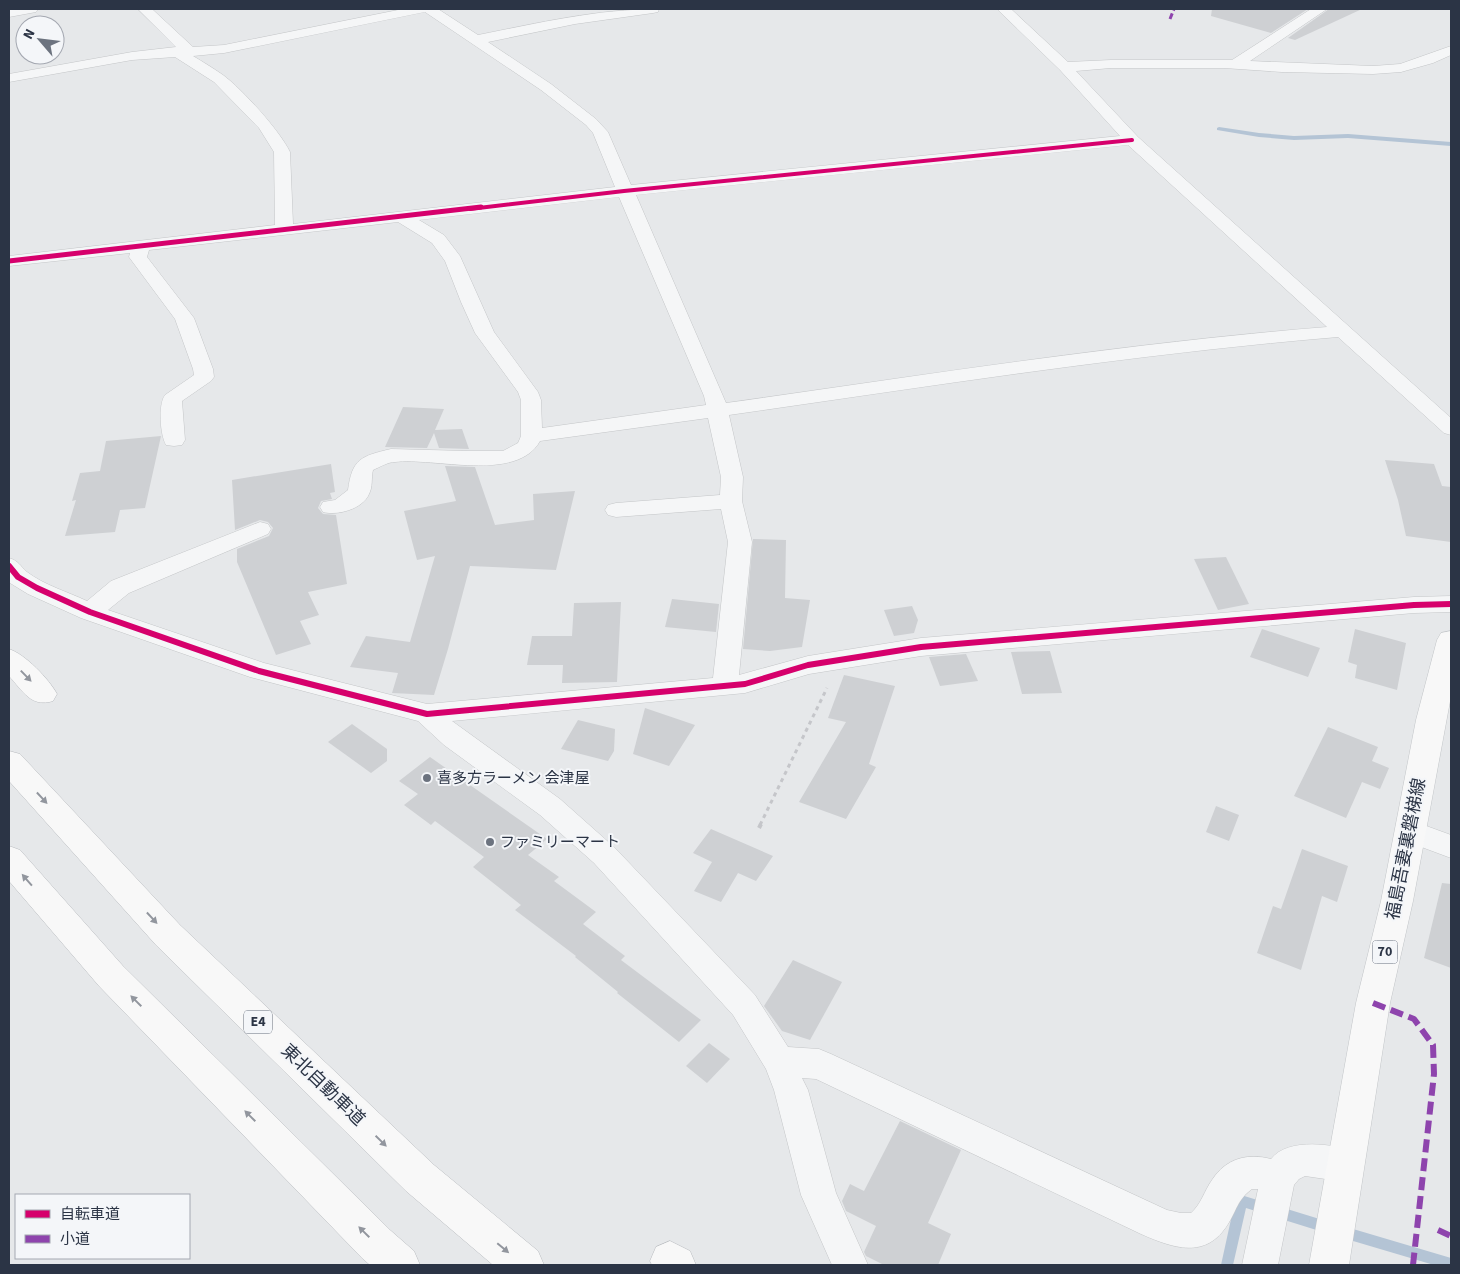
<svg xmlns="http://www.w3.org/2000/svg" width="1460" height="1274" font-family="'Source Sans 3','Noto Sans JP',sans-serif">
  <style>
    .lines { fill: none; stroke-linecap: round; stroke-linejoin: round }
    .stream { fill: #b4c4d5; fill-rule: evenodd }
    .building { fill: #ced0d3 }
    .minor-casing { stroke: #c4c6c8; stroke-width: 1 }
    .primary-casing { stroke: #c2c5c8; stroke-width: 1 }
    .motorway-casing { stroke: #b8bbbf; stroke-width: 1 }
    .path-far1 { stroke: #c5c6ca; stroke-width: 3; stroke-dasharray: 4 4; stroke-linecap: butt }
    .path { stroke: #c5c6ca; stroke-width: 4; stroke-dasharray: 5 5; stroke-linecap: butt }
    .minor { fill: #f5f6f7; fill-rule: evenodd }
    .primary { fill: #f8f8f8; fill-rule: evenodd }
    .motorway { fill: #f8f8f8; fill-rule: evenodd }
    .quiet-far1 { stroke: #8e44ad; stroke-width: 3; stroke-dasharray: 6 3; stroke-linecap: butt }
    .quiet { stroke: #8e44ad; stroke-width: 6; stroke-dasharray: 13 6; stroke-linecap: butt }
    .cycleway-far2-casing { stroke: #f4f6f9; stroke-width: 5.5 }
    .cycleway-far1-casing { stroke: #f4f6f9; stroke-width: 8 }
    .cycleway-casing { stroke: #f4f6f9; stroke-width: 9 }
    .cycleway-far2 { stroke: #d6006c; stroke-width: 4 }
    .cycleway-far1 { stroke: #d6006c; stroke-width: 5 }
    .cycleway { stroke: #d6006c; stroke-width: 6 }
    .oneway { fill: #92969e }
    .poi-dot { fill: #6c737f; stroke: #f4f6f9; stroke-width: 2 }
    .labels { text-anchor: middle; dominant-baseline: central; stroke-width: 4; stroke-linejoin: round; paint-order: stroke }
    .shield { fill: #f4f6f9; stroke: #676e7b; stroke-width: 1 }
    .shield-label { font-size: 14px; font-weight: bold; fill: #2b3445 }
    .poi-label { font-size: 15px; fill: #2b3445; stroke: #f4f6f9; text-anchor: start }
    .near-street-label { font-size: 18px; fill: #2b3445; stroke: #f4f6f9 }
  </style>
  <rect width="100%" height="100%" fill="#e6e8ea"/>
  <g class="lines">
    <g class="stream">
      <path d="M1219 127 1259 133 1294 136 1348 134 1451 142V146L1348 138 1294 140 1259 137 1217 130V128Z"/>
      <path d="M1241 1195 1326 1221 1330 1223 1332 1227 1330 1231 1326 1233 1246 1208 1233 1265H1221L1235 1201 1237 1197Z"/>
      <path d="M1343 1226 1451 1258V1265H1434L1343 1238 1339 1236 1337 1232 1339 1228Z"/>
    </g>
  </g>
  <g class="building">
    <path d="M1212 9H1308L1271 33 1211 16Z"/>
    <path d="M1329 9H1362L1295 40 1288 38Z"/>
    <path d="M403 407 444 409 435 430 462 429 469 449 439 448 434 433 427 448 385 447Z"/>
    <path d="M161 436 145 508 120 510 115 532 65 536 76 500 72 501 80 473 100 471 106 441Z"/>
    <path d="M1385 460 1434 464 1442 486 1451 487V542L1406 536 1398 500Z"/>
    <path d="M331 464 335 492 330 493 332 499 321 501 318 508 323 514 336 515 347 584 308 592 319 615 300 621 311 644 276 655 237 562V549L269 536 273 528 268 522 260 520 235 530 232 480Z"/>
    <path d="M445 466 475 467 495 525 534 520 533 494 575 491 556 570 470 566 448 649 434 695 392 693 398 673 350 667 366 636 410 642 435 556 417 560 404 511 456 501Z"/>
    <path d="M753 539 786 540 785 598 810 600 802 647 770 651 743 649Z"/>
    <path d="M1226 557 1249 604 1218 610 1194 559Z"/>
    <path d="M672 599 719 604 716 632 665 627Z"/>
    <path d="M621 602 617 682 562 683 563 665H527L532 636H572L574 603Z"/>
    <path d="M912 606 918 620 914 633 894 636 884 610Z"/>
    <path d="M1262 629 1320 648 1308 677 1250 657Z"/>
    <path d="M1355 629 1406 643 1397 690 1355 678 1357 665 1348 662Z"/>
    <path d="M1050 651 1062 693 1022 694 1011 652Z"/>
    <path d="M966 654 978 681 940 686 929 657Z"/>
    <path d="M844 675 895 686 869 764 876 767 846 819 799 802 846 722 828 718Z"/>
    <path d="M645 708 695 725 669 766 633 754Z"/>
    <path d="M578 720 615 729 614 751 608 761 561 749Z"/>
    <path d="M352 724 387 749V761L371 773 328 742Z"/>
    <path d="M1328 727 1378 747 1372 761 1389 768 1380 789 1362 782 1346 818 1294 796Z"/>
    <path d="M430 757 547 839 528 855 559 877 554 881 596 912 583 924 625 956 621 960 701 1020 679 1042 617 993 618 992 575 957 576 956 515 910 521 905 473 867 484 857 435 821 431 825 404 805 418 794 399 781Z"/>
    <path d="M1216 806 1239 815 1229 841 1206 832Z"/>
    <path d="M711 829 773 856 756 881 738 873 721 902 694 891 712 862 693 853Z"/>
    <path d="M1302 849 1348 866 1337 902 1322 896 1301 970 1257 953 1273 906 1281 909Z"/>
    <path d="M1442 883 1451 884V968L1424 958Z"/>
    <path d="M793 960 842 982 810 1040 782 1031 764 1006Z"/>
    <path d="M709 1043 730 1059 707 1083 686 1066Z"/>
    <path d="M900 1121 961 1150 928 1223 951 1234 938 1265H884L866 1256 864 1252 876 1226 846 1211 842 1201 850 1184 864 1191Z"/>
  </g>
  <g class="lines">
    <defs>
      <g id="minor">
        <path d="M9 9H38L36 12 9 17Z"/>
        <path d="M138 9H152L193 47 224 45 403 9H438L478 35C538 23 598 9 659 9L658 12 653 13 575 24 488 42 551 84 596 119 608 132 631 185 1120 136 1060 70 997 9H1011L1068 62 1111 60H1232L1311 9H1327L1250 61 1373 66 1400 64 1451 46V55L1433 63 1401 72 1373 74 1282 72 1224 68H1111L1076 71 1138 137 1451 418V435L1444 433 1338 337C1134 354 931 386 729 415L743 477 742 501 752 542 739 675 808 656 921 638 1414 597 1451 596V612L1414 613 921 656 809 674 745 693 452 721 560 799 614 847 755 995 788 1047 819 1049 831 1054 1167 1210 1181 1213H1191C1202 1203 1204 1191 1212 1180 1226 1158 1248 1153 1271 1159 1288 1137 1336 1144 1358 1153L1363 1165 1358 1177 1346 1182 1305 1176 1299 1179 1294 1185 1278 1265H1242L1258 1189H1252C1237 1200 1237 1210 1228 1224 1206 1260 1173 1248 1141 1234L816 1079 802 1078 808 1090 836 1193 868 1265H832L801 1195 774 1090 766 1069 733 1015 594 863 540 815 444 745 418 721 250 677 81 618 28 594 10 583 9 558C19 561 20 566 27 572 44 585 68 592 87 601L111 581 260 522 268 524 271 529 268 534 129 593 108 610 264 663 427 704 713 678 728 542 721 509 616 517 608 515 605 510 608 505 616 503 720 495 721 477 708 418 540 441C517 483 433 457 395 462 388 462 380 467 373 470 371 478 373 487 369 494 363 509 337 516 323 512L320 507 323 502 335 500 348 490C352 459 361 456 391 449L467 451H503L518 443 521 436V400L518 392 475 333 461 302 445 261 432 243 398 222 149 250 147 257 194 318 213 369 214 377 211 381 182 401 185 440 182 445 174 446 166 445C160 435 158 404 165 395L194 375 193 369 175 319 129 257 130 253 9 266V256L275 225 274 152 259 128 214 82 175 57 132 60 9 82V74L132 52 176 47ZM425 12 541 90 586 125 593 133 615 187 293 224 290 152C280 131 242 89 223 75 213 68 203 62 193 56L224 53ZM1128 145 1327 327C1126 343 926 375 726 403L636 195ZM619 197 704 396 706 405 542 428 541 400 538 392 494 332 460 256 444 235 419 220Z"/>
        <path d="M1410 820 1451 835V858L1400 839 1396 831 1400 823Z"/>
      </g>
      <path id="primary" d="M1451 631V696L1413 901 1390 1003 1349 1265H1309L1356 1003 1381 901 1416 720 1437 640 1441 633Z"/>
      <g id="motorway">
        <path d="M9 649C25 654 49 679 57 694L53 701C31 708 23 691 9 676Z"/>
        <path d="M9 751 20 754 180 925 434 1165 538 1251 544 1265H493L406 1191 156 945 9 781Z"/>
        <path d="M9 846 20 850 123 966 390 1230 414 1251 420 1265H370L362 1258 99 986 9 881Z"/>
        <path d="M670 1241 690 1251 696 1265H652L650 1261 656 1247Z"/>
      </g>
    </defs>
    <use href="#minor" class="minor-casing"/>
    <use href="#primary" class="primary-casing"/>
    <use href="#motorway" class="motorway-casing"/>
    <path class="path-far1" d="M760 825 827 688"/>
    <path class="path" d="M759 828 761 824"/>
    <use href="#minor" class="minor"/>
    <use href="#primary" class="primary"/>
    <use href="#motorway" class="motorway"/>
    <path class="quiet-far1" d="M1170 19 1174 9"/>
    <g class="quiet">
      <path d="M1373 1003 1414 1019 1433 1045 1434 1074 1413 1265"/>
      <path d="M1438 1230 1451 1236"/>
    </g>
    <defs>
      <path id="cycleway-far2" d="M470 209 624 191 1132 140"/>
      <path id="cycleway-far1" d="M9 261 481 207"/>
      <path id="cycleway" d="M9 566 18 577 37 588 90 612 259 671 427 714 745 684 808 665 921 647 1414 605 1451 604"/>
    </defs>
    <use href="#cycleway-far2" class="cycleway-far2-casing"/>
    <use href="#cycleway-far1" class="cycleway-far1-casing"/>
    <use href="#cycleway" class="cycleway-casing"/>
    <use href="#cycleway-far2" class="cycleway-far2"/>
    <use href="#cycleway-far1" class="cycleway-far1"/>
    <use href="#cycleway" class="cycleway"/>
  </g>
  <defs><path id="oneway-solid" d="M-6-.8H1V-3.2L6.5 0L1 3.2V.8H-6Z" transform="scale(1.25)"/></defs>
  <g class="oneway">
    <use href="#oneway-solid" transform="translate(26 676) rotate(46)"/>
    <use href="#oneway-solid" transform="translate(42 798) rotate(47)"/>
    <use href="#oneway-solid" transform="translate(27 880) rotate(-131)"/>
    <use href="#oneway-solid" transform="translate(152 918) rotate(47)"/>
    <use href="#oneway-solid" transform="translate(136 1001) rotate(-135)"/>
    <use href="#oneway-solid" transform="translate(250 1116) rotate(-135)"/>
    <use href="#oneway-solid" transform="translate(381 1141) rotate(44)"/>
    <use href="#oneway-solid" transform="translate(364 1232) rotate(-135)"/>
    <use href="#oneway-solid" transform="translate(503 1248) rotate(40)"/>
  </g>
  <g class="poi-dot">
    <circle cx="427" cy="778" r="5"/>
    <circle cx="490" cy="842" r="5"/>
  </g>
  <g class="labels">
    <g class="shield">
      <rect x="1372.5" y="940.5" width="25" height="23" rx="4"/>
      <rect x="244" y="1010.5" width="28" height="23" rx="4"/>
    </g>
    <g class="shield-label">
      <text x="1385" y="952">70</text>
      <text x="258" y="1022">E4</text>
    </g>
    <g class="poi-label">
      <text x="437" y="778">喜多方ラーメン 会津屋</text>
      <text x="500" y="842">ファミリーマート</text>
    </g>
    <g class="near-street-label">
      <text transform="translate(1406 849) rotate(-79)">福島吾妻裏磐梯線</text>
      <text transform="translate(323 1085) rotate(44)">東北自動車道</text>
    </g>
  </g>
  <rect width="1460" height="1274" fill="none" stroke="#2b3445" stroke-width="20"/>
  <rect x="15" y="1194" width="175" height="65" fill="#f4f6f9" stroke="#a4a8b1"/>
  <rect x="25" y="1210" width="25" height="8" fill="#d6006c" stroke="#a4a8b1"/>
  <text x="60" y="1219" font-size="15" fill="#2b3445">自転車道</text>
  <rect x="25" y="1235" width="25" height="8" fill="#8e44ad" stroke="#a4a8b1"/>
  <text x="60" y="1244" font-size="15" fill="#2b3445">小道</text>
  <g transform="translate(40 40) rotate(298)"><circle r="24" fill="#f4f6f9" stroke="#a4a8b1"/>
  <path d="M0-4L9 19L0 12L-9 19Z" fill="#6c737f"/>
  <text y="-8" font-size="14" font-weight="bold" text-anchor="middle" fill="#2b3445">N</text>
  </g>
</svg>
